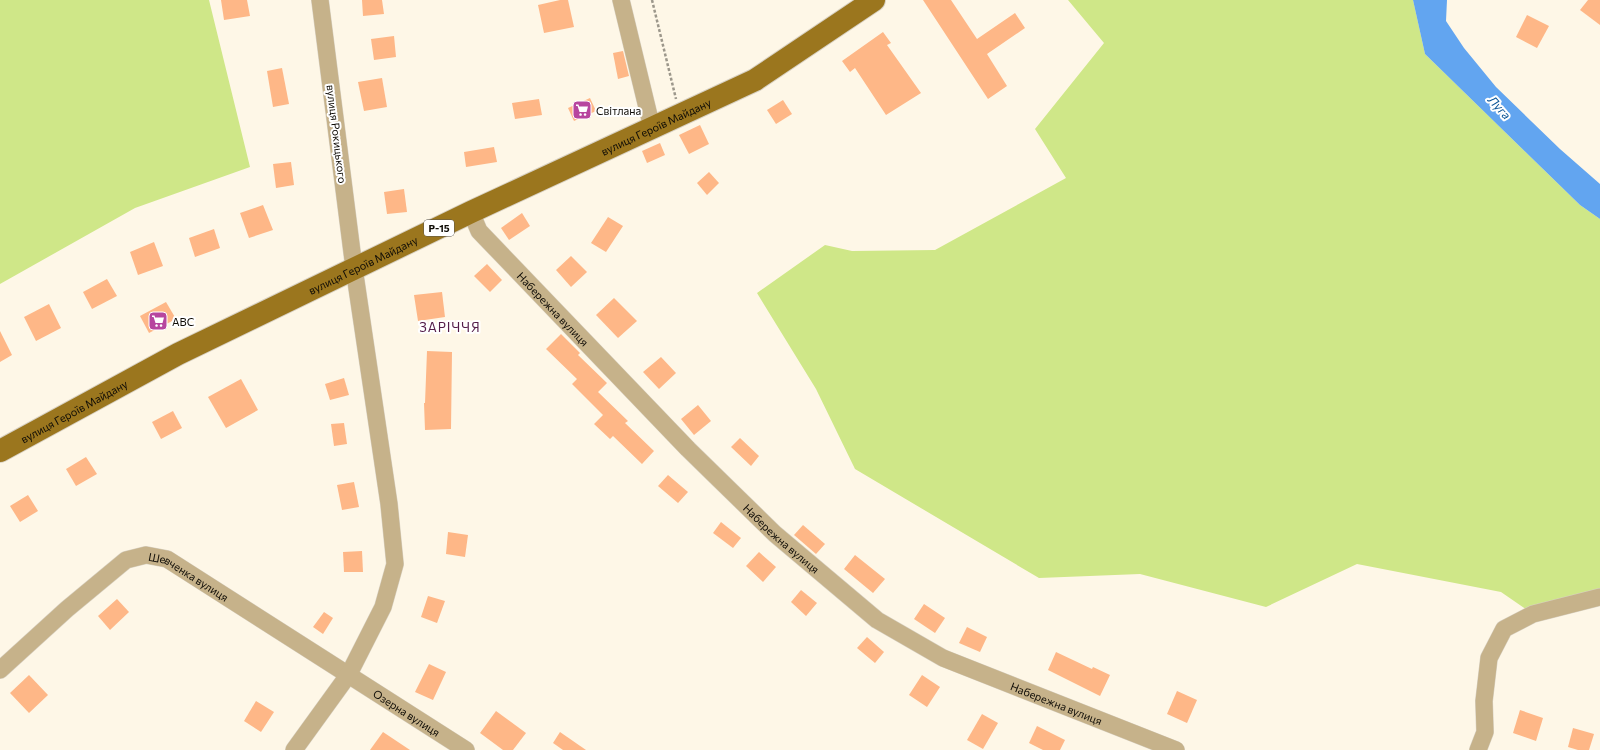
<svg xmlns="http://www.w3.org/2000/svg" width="1600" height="750" font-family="Commissioner,sans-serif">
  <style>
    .green { fill: #cfe788 }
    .water { fill: #62a5f0 }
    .building { fill: #feb787 }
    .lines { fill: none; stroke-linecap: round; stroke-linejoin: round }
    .minor-casing { stroke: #d8d1c3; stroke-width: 18 }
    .major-casing { stroke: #d8d1c3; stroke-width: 24 }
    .path { stroke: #9c978b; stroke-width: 2.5; stroke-dasharray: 3 2; stroke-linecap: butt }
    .minor { stroke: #c6b28a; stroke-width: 17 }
    .major { stroke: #9b761e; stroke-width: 22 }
    .labels { text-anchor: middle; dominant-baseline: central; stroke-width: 4; stroke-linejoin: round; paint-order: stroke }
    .shield { fill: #fff; stroke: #575551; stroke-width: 1 }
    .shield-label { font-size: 10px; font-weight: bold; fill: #0f0c06 }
    .poi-label { font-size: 11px; fill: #0f0c06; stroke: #fff; text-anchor: start }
    .street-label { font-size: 11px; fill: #0f0c06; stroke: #fff }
    .water-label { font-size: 12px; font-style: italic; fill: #075294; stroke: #fff }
    .quarter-label { font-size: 13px; letter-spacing: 1px; fill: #531c48; stroke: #fff }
  </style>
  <rect width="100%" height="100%" fill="#fef7e7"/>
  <g class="green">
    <path d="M0 0H209L250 167 135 208 0 284Z"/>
    <path d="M1068 0H1413L1425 54 1580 205 1600 219V597L1533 614 1501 592 1357 564 1266 607 1140 574 1039 578 855 469 816 389 757 293 825 245 852 251 935 250 1066 178 1035 129 1104 43Z"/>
  </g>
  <path class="water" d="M1413 0H1447L1446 21 1464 48 1496 87 1560 149 1600 184V219L1580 205 1425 54Z"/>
  <g class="building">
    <path d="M221 0H247L250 16 224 20Z"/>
    <path d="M362 0H382L384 14 363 16Z"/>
    <path d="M560 0H568L574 27 544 33 538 5Z"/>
    <path d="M923 0H951L977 39 1015 13 1025 28 987 54 1007 86 988 99Z"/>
    <path d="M1588 0H1600V25L1580 10Z"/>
    <path d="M1527 15 1549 26 1537 48 1516 37Z"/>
    <path d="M883 32 891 43 887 45 921 93 886 115 855 68 850 72 842 61Z"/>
    <path d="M394 36 396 57 374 60 371 39Z"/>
    <path d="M623 51 629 76 618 79 613 53Z"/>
    <path d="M282 68 289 104 273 107 267 71Z"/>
    <path d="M382 78 387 107 364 111 358 82Z"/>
    <path d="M590 98 596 111 574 121 568 108Z"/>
    <path d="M539 99 542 115 515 119 512 103Z"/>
    <path d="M783 100 792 114 776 124 767 110Z"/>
    <path d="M700 125 709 144 689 154 679 135Z"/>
    <path d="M660 143 665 155 647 163 642 151Z"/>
    <path d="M494 147 497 162 466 167 464 152Z"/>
    <path d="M291 162 294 185 276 188 273 164Z"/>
    <path d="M709 172 719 183 707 195 697 183Z"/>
    <path d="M404 189 407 212 387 214 384 192Z"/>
    <path d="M263 205 273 230 249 238 240 213Z"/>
    <path d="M522 213 530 226 509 240 501 228Z"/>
    <path d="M608 217 623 226 606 252 591 243Z"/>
    <path d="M214 229 220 248 195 257 189 238Z"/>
    <path d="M154 242 163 266 138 275 130 252Z"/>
    <path d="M571 256 587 272 571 287 556 270Z"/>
    <path d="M487 264 502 280 490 292 474 276Z"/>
    <path d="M107 279 117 296 92 309 83 292Z"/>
    <path d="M442 292 445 317 418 321 414 295Z"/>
    <path d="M614 298 637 321 618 338 596 315Z"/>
    <path d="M166 302 176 319 149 333 140 316Z"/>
    <path d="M49 304 61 328 36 341 24 317Z"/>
    <path d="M0 331 12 355 0 362Z"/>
    <path d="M561 334 580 353 578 355 607 383 598 392 628 421 625 423 654 451 642 464 613 436 610 439 594 424 603 415 572 384 577 379 546 349Z"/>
    <path d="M427 351 452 352 451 429 425 430 424 403H425Z"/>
    <path d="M661 357 676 373 659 389 643 372Z"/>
    <path d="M344 378 349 395 330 400 325 384Z"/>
    <path d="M241 379 258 410 226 428 208 397Z"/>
    <path d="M698 405 711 421 694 435 681 419Z"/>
    <path d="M173 411 182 428 161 439 152 422Z"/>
    <path d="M344 423 347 444 334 446 331 424Z"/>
    <path d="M740 438 759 456 751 466 731 447Z"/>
    <path d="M86 457 97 474 76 486 66 469Z"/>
    <path d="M668 475 688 492 678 503 658 486Z"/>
    <path d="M354 482 359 507 342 510 337 485Z"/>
    <path d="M28 495 38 511 20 522 10 506Z"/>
    <path d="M721 522 741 538 733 548 713 533Z"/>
    <path d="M803 525 825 544 816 554 794 535Z"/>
    <path d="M448 532 468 535 465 557 446 554Z"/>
    <path d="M362 551 363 572H344L343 552Z"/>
    <path d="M759 552 776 567 763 582 746 566Z"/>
    <path d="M855 555 885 579 873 593 844 569Z"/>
    <path d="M801 590 817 603 806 616 791 602Z"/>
    <path d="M428 596 445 601 437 623 421 617Z"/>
    <path d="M117 599 129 612 110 630 98 616Z"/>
    <path d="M924 604 945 618 935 633 914 619Z"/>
    <path d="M324 612 333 618 323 634 313 627Z"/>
    <path d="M967 627 987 637 980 652 959 643Z"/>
    <path d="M867 637 884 652 875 663 857 648Z"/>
    <path d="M1056 652 1092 669 1093 667 1110 675 1100 696 1048 670Z"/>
    <path d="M429 664 446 672 433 700 415 692Z"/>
    <path d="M29 675 48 695 29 713 10 693Z"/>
    <path d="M922 675 940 687 927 707 909 695Z"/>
    <path d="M1177 691 1197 700 1187 723 1167 714Z"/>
    <path d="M256 701 274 712 261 732 244 721Z"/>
    <path d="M1520 710 1543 718 1536 741 1513 733Z"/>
    <path d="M496 711 526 733 513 750H503L480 733Z"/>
    <path d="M982 714 998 723 983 749 967 740Z"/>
    <path d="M1037 726 1065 740 1060 750H1043L1029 743Z"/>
    <path d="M1573 728 1594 734 1589 750H1578L1568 747Z"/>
    <path d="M383 732 410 750H370Z"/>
    <path d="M560 732 586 750H563L553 743Z"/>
  </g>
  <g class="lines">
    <defs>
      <g id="minor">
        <path d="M621 0 652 128"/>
        <path id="s1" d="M471 212 479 231 688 449 775 534 877 620 943 658 1176 750"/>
        <path id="s2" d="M0 670 67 609 126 560 146 555 167 559 466 750"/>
        <path d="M294 750 349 674 383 607 395 564 389 504 354 268 320 0"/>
        <path d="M1478 750 1485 732 1484 701 1489 658 1504 629 1533 614 1600 597"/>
      </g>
      <g id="major">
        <path id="s3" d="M0 451 178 354 471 212 755 80 874 0"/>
      </g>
    </defs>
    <use href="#minor" class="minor-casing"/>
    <use href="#major" class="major-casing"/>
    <path class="path" d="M652 0 676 99"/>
    <use href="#minor" class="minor"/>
    <use href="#major" class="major"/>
  </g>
  <defs>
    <symbol id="supermarket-square" viewBox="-11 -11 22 22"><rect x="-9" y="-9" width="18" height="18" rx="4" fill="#b7459f" stroke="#fff"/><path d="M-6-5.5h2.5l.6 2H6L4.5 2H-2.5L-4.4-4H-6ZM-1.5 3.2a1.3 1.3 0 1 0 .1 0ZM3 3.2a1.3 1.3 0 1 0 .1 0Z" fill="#fff"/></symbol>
  </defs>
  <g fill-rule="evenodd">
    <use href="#supermarket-square" x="571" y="99" width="22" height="22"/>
    <use href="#supermarket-square" x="147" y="310" width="22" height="22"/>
  </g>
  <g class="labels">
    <rect class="shield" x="424" y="220" width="30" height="16" rx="3"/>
    <g class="shield-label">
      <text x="439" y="228">Р-15</text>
    </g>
    <g class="poi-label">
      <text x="596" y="110">Світлана</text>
      <text x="172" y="321">ABC</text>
    </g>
    <g class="street-label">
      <text stroke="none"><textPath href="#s3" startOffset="732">вулиця Героїв Майдану</textPath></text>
      <text transform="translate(337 134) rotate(83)">вулиця Рокицького</text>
      <text stroke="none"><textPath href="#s3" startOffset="408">вулиця Героїв Майдану</textPath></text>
      <text stroke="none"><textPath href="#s1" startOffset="128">Набережна вулиця</textPath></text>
      <text stroke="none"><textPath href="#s3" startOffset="84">вулиця Героїв Майдану</textPath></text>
      <text stroke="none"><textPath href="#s1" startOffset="452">Набережна вулиця</textPath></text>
      <text stroke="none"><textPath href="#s2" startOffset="236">Шевченка вулиця</textPath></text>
      <text stroke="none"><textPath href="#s1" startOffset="776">Набережна вулиця</textPath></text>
      <text stroke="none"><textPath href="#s2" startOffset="494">Озерна вулиця</textPath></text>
    </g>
    <g class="water-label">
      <text transform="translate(1500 107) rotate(48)">Луга</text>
    </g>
    <g class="quarter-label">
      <text x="450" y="327">ЗАРІЧЧЯ</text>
    </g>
  </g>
</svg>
